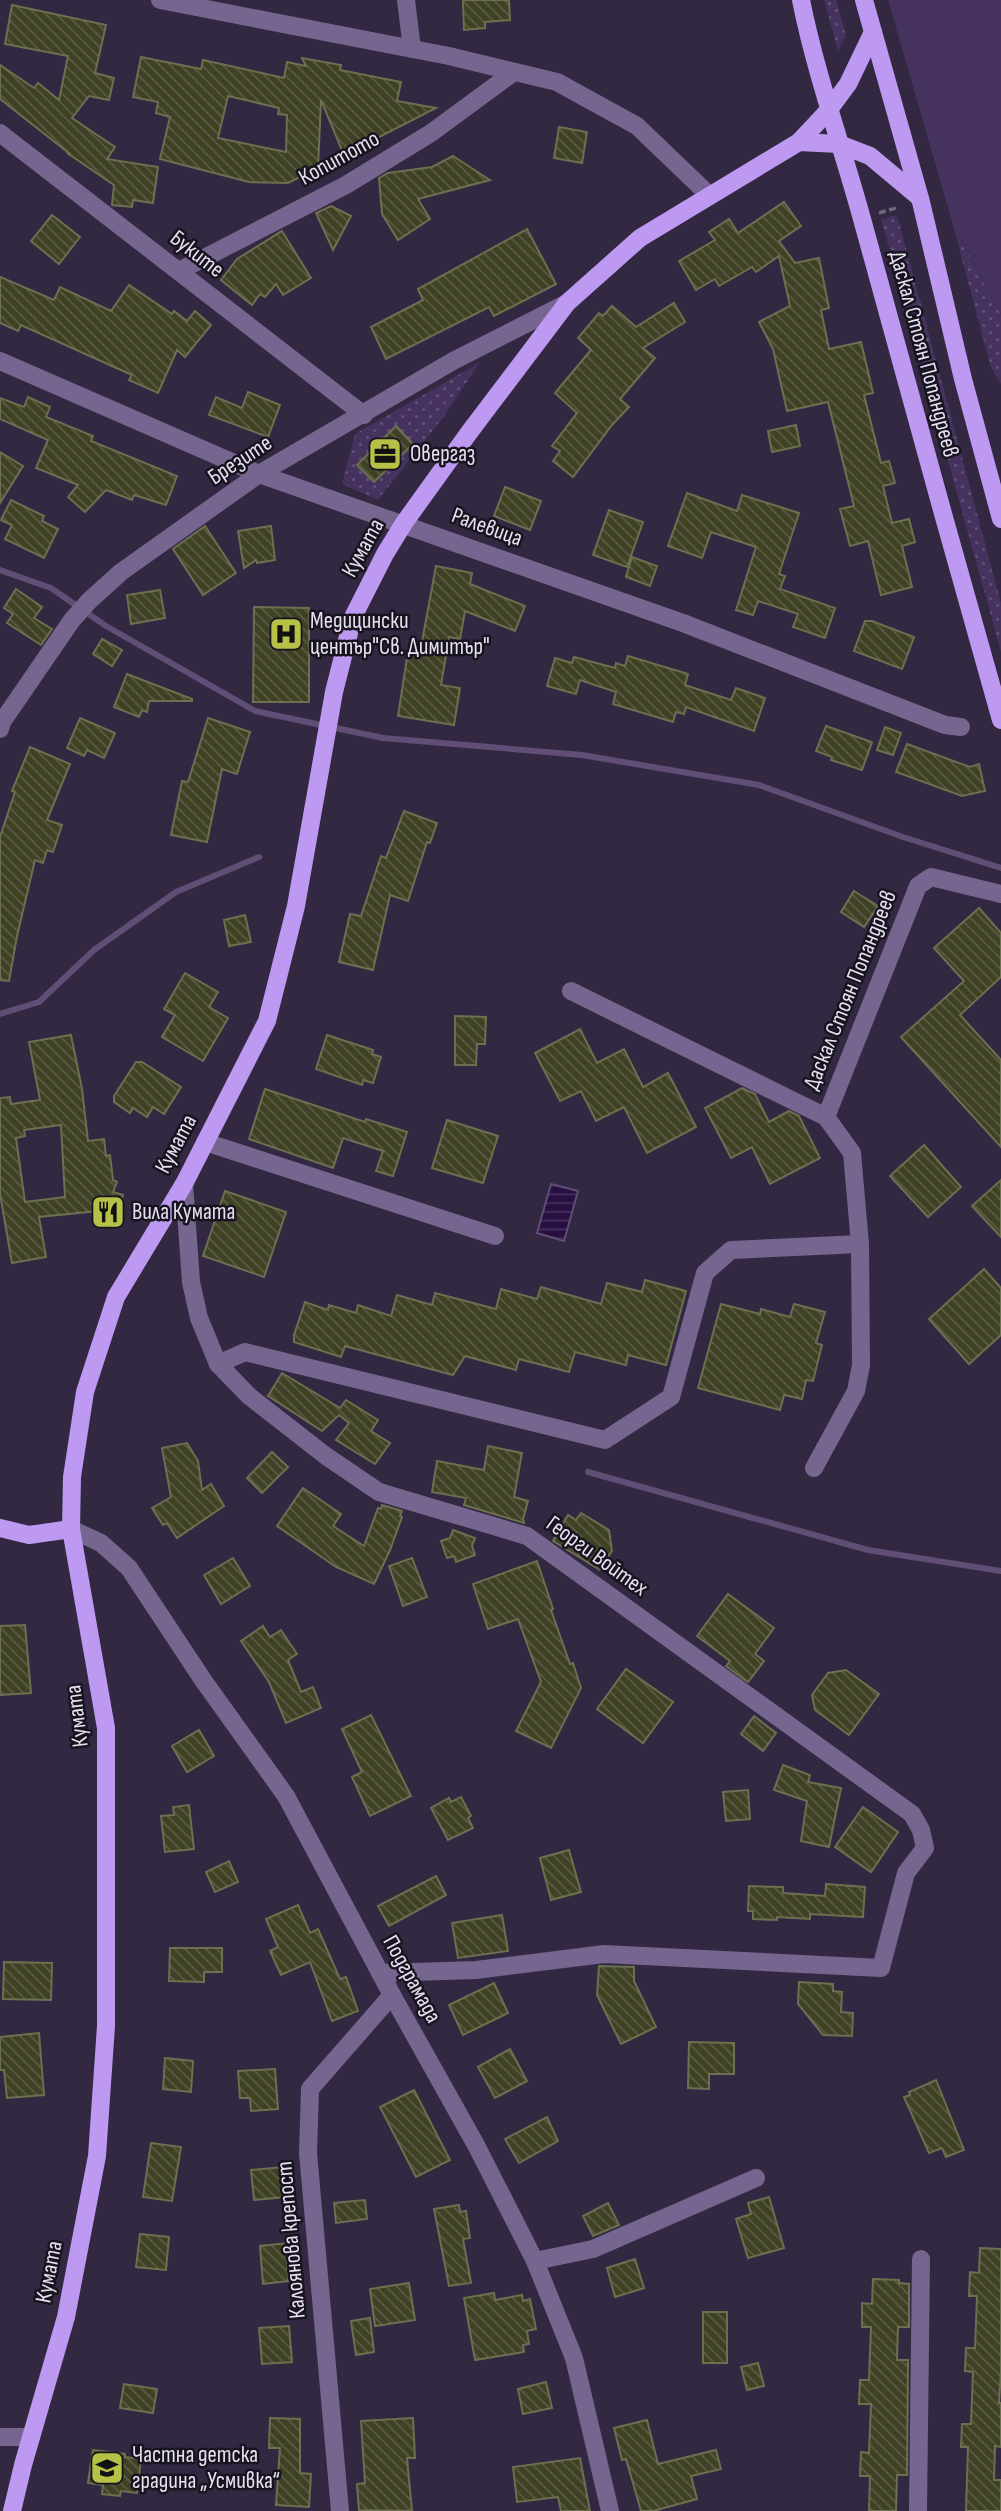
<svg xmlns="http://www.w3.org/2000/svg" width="1001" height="2511" font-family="'Sofia Sans Condensed',sans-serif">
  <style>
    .grass { fill: url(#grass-dots); fill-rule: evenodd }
    .green { fill: #45325e }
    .water { fill: url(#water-rules); stroke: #604e76; stroke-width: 2 }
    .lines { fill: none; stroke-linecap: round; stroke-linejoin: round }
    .stream { stroke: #604e76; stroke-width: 6 }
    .building { fill: url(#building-back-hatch); stroke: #6c6f50; stroke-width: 2; fill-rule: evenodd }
    .path { stroke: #71687e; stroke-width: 3.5; stroke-dasharray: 7 3.5; stroke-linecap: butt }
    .minor { stroke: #75658f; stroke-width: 18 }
    .major { stroke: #bd99f1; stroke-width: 18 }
    .labels { text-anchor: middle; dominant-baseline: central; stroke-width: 5; stroke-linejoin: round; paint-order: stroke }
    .street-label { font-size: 23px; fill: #e6e0f1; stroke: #18141f }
    .poi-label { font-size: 23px; fill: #e6e0f1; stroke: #18141f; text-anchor: start }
  </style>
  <defs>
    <pattern id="grass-dots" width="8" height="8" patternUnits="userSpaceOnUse" patternTransform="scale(1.75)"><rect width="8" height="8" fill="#45325e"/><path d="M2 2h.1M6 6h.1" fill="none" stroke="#604f76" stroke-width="1.8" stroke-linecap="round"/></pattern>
    <pattern id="water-rules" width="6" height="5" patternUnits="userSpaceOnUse" patternTransform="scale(1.75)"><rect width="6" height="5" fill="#270f41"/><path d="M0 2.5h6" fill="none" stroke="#46325d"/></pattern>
    <pattern id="building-back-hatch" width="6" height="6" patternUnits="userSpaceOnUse" patternTransform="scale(1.75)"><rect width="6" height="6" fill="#3f4124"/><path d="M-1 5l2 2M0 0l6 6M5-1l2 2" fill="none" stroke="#5b5c44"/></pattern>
  </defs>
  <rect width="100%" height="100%" fill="#322841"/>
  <g class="grass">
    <path d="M824 0H836L846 35 838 51Z"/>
    <path d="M897 215 1001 603V652L881 219Z"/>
    <path d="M953 225 1001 314V384L991 368Z"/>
    <path d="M480 362 445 415 378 500 342 484 355 434ZM395 427 413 444 375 482 358 464Z"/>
  </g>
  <path class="green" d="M888 0H1001V314L953 225Z"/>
  <path class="water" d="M551 1184 578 1191 564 1241 537 1233Z"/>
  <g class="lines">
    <g class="stream">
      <path d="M0 570 51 588 106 626 255 711 383 738 582 755 759 785 903 837 1001 868"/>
      <path d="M0 1014 39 1002 94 950 176 892 259 857"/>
      <path d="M588 1472 868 1550 1001 1571"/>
    </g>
  </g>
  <g class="building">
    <path d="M463 0H509L510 20 485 22V28L464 30Z"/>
    <path d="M12 5 106 25 95 73 114 78 109 100 89 96 72 118 115 147 107 159 158 167 153 203 133 200 132 207 112 205 114 185 67 153 70 154 0 99V65L34 88 38 83 59 100 68 56 5 44Z"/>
    <path d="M141 57 201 69 203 60 284 78 287 62 306 66 302 58 341 65 340 70 401 82 397 101 436 108 344 155 321 100 318 168 288 183 249 182 160 159 170 117 156 113 158 102 133 97ZM228 96 279 108 278 114 287 115 286 152 218 138Z"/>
    <path d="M559 127 587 132 582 163 554 158Z"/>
    <path d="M453 156 490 180 418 199 430 219 398 240 382 214 379 178 388 173 432 167Z"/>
    <path d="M784 202 801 226 779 241 795 263 819 258 829 308 821 310 829 349 861 342 873 393 864 395 881 463 889 461 895 483 883 486 892 523 909 519 915 542 902 546 912 587 881 595 868 541 850 546 840 509 854 506 828 402 787 411 773 349 759 322 790 306 779 256 756 272 752 267 719 286 715 279 696 290 679 261 715 240 709 232 729 219 738 233Z"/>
    <path d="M331 206 351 216 333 250 316 213Z"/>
    <path d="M52 215 80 237 59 264 31 241Z"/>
    <path d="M527 229 556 284 494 316 489 307 386 359 371 327 423 300 418 289Z"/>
    <path d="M282 231 311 278 283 295 276 284 265 297 260 294 252 305 221 280 237 259Z"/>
    <path d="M0 277 54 300 60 287 111 311 129 285 172 314 174 311 187 321 195 311 211 325 185 357 177 350 158 393 129 380 132 375 21 325 18 331 0 323Z"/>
    <path d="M674 303 685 322 643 348 655 358 620 399 629 407 612 425 573 477 553 461 560 451 552 446 577 413 555 393 591 350 578 338 599 313 603 316 612 306 636 327Z"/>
    <path d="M248 392 280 405 268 437 209 415 216 397 242 408Z"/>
    <path d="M28 397 50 407 46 417 93 436 91 441 177 476 166 505 134 495 132 500 106 490 85 512 68 497 78 485 36 468 48 440 0 419V398L24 407Z"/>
    <path d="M796 425 800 446 772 452 768 431Z"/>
    <path d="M396 426 413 444 374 482 357 465Z"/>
    <path d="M0 452 23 466 0 503Z"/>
    <path d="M505 487 541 501 530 530 494 516Z"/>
    <path d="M687 493 737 511 742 495 799 513 779 574 785 576 780 589 835 608 825 638 793 627 798 614 758 601 753 615 736 610 756 547 711 532 702 558 668 546Z"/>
    <path d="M11 500 44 516 42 521 58 529 44 558 5 539 12 525 1 520Z"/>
    <path d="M609 510 643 522 627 567 593 555Z"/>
    <path d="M205 526 236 573 203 595 173 549Z"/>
    <path d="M271 526 275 560 257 563 256 560 244 568 238 531Z"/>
    <path d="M632 557 657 566 650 586 626 577Z"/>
    <path d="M436 566 472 573 470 584 525 606 515 631 465 611 460 639 449 637 441 685 460 688 454 725 398 716 409 645 421 647Z"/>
    <path d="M16 589 42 607 34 618 52 629 41 645 7 623 13 614 4 608Z"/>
    <path d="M160 590 165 618 131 624 127 595Z"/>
    <path d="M254 607 309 608V702H253Z"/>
    <path d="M865 621H872L914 637 902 669 854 651Z"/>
    <path d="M102 639 122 650 112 666 93 654Z"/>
    <path d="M628 656 688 674 685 685 731 700 736 688 765 698 754 731 686 707 684 714 676 712 673 722 613 704 616 692 580 680 576 694 547 686 555 658 572 663 574 657 615 668 616 663 625 666Z"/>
    <path d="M127 674 192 699V701H149L147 712 142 710 139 717 114 707Z"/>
    <path d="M80 718 115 733 104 758 87 750 84 756 67 748Z"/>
    <path d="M208 718 250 732 237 774 222 769 207 842 171 835 182 781 188 782Z"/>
    <path d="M826 726 872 742 862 770 831 760 832 757 816 751Z"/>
    <path d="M885 727 901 733 893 755 877 750Z"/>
    <path d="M907 744 970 767 979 764 985 791 962 796 896 772Z"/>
    <path d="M30 747 70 764 47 820 62 825 53 852 47 850 43 863 35 860 17 936 9 981 0 980V837L15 792 12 791Z"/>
    <path d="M404 811 437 823 430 843 427 842 408 901 390 895 373 970 339 962 350 914 361 916 381 856 386 858Z"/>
    <path d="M854 891 878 906 864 927 841 912Z"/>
    <path d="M979 908 1001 933V977L960 1015 1001 1060V1147L901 1037 964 981 934 948Z"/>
    <path d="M245 915 251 942 229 946 224 920Z"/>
    <path d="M185 973 218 992 209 1007 228 1018 203 1061 162 1037 175 1015 164 1009Z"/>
    <path d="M455 1016 486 1017 485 1044H477L476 1065H455Z"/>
    <path d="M580 1029 597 1063 624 1049 643 1087 668 1073 696 1127 647 1153 624 1107 596 1121 581 1091 560 1101 535 1053Z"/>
    <path d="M71 1035 82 1089 88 1141 104 1139 106 1156 110 1155 113 1180 117 1182 113 1192 123 1195 112 1226 95 1220 99 1211 39 1217 46 1257 12 1263 0 1194V1098L10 1097 11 1104 40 1100 29 1042ZM61 1125 65 1197 25 1202 16 1138 25 1136 24 1130Z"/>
    <path d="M327 1035 373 1050 372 1054 381 1057 373 1083 363 1080 362 1085 316 1069Z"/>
    <path d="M136 1062H142L181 1087 164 1114 153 1107 147 1117 133 1108 130 1113 114 1102V1096Z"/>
    <path d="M742 1088 755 1094 769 1122 789 1111 799 1116 820 1158 770 1184 752 1147 731 1158 705 1108Z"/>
    <path d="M265 1089 365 1122 366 1119 407 1132 393 1176 376 1171 383 1151 343 1138 333 1168 249 1139Z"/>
    <path d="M447 1120 498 1136 483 1183 432 1168Z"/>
    <path d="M924 1145 961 1187 928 1217 890 1176Z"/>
    <path d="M1001 1180V1237L972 1206Z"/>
    <path d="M225 1191 286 1212 264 1277 203 1256Z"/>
    <path d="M984 1269 1001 1288V1335L969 1364 929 1319Z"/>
    <path d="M645 1280 686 1291 666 1365 628 1355 626 1365 575 1352 569 1372 519 1359 516 1370 465 1356 453 1375 345 1346 341 1357 294 1342V1335L305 1302 328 1310 329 1305 356 1313 358 1305 391 1316 397 1295 432 1305 435 1293 496 1309 501 1289 537 1299 541 1287 601 1304 607 1283 642 1292Z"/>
    <path d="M721 1304 760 1314 761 1309 790 1317 794 1304 825 1312 816 1343 822 1345 813 1381 806 1380 802 1399 784 1395 780 1410 698 1388Z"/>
    <path d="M282 1373 340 1408 346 1400 378 1420 371 1431 390 1443 375 1464 336 1440 349 1423 339 1415 322 1431 268 1396Z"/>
    <path d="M187 1443 198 1461 202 1490 211 1484 224 1506 177 1538 167 1523 163 1525 152 1508 171 1497 162 1448Z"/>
    <path d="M488 1446 522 1453 514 1497 528 1501 523 1519 524 1523 464 1505 466 1498 432 1492 437 1461 484 1470Z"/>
    <path d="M272 1452 288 1467 262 1493 247 1478Z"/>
    <path d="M303 1488 341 1514 333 1526 364 1546 378 1508 381 1509 382 1505 402 1511 400 1516 402 1517 390 1550 374 1584 336 1567 277 1526Z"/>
    <path d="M581 1513 609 1530 612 1551 600 1570 553 1541 568 1515 576 1520Z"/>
    <path d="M453 1530 475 1538 472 1546 475 1555 456 1562 454 1556 447 1558 441 1541 450 1538Z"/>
    <path d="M233 1558 250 1586 221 1604 204 1575Z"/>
    <path d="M412 1558 427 1597 403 1606 389 1566Z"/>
    <path d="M537 1561 553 1609 551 1610 570 1664 573 1663 581 1688 551 1748 516 1731 541 1682 518 1619 488 1629 473 1584Z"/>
    <path d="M728 1594 774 1628 755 1654 764 1661 748 1682 726 1666 730 1661 697 1636Z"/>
    <path d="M25 1625 31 1693 0 1695V1626Z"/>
    <path d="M263 1626 270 1637 281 1630 297 1654 288 1660 301 1692 313 1687 321 1708 286 1723 269 1682 241 1641Z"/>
    <path d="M626 1669 673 1702 643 1743 597 1709Z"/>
    <path d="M846 1670 879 1694 849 1735 815 1710 812 1695 828 1673Z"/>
    <path d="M371 1715 411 1796 370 1816 352 1777 362 1772 342 1729Z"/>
    <path d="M754 1716 776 1733 763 1751 741 1734Z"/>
    <path d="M199 1730 214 1756 187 1772 172 1746Z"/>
    <path d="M783 1765 810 1775 808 1782 841 1788 829 1847 801 1841 807 1801 774 1790Z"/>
    <path d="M748 1790 750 1819 726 1821 723 1792Z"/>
    <path d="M461 1797 471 1816 468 1818 473 1828 448 1840 431 1808 449 1798 451 1802Z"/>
    <path d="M189 1805 194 1849 165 1852 161 1816 174 1815 173 1807Z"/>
    <path d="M863 1807 898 1832 871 1872 835 1847Z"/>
    <path d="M569 1850 581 1892 551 1900 540 1858Z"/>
    <path d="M229 1861 238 1882 215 1892 206 1872Z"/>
    <path d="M436 1876 446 1895 389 1926 378 1906Z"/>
    <path d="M826 1884 865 1887 863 1917 810 1914V1919L777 1917V1920L753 1919V1911H748L749 1886 783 1887V1893L825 1896Z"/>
    <path d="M298 1905 310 1933 318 1929 340 1979 346 1977 358 2011 332 2021 310 1962 281 1975 270 1951 278 1947 266 1919Z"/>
    <path d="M502 1915 508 1951 458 1958 452 1923Z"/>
    <path d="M170 1948H222V1972H204V1982L169 1981Z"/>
    <path d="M4 1962 52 1963 51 2000 3 1999Z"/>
    <path d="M599 1966 634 1967V1981L656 2027 621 2044 597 1995Z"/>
    <path d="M799 1982 833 1984V1991L842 1992 841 2012 853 2013 852 2036 823 2035 798 2004Z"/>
    <path d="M494 1983 508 2013 463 2035 449 2005Z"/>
    <path d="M39 2033 44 2095 7 2098 4 2070H0V2037Z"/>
    <path d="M689 2042 734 2043V2074H709V2089L688 2088Z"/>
    <path d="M510 2049 527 2081 495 2098 478 2067Z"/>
    <path d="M165 2058 193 2061 191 2092 163 2089Z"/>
    <path d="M275 2069 278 2109 251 2111 250 2098H240L238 2071Z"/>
    <path d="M936 2080 964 2150 946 2157 942 2148 929 2153 904 2097 910 2095 909 2092Z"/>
    <path d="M414 2090 450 2160 416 2177 380 2107Z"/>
    <path d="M547 2117 558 2141 519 2163 505 2139Z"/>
    <path d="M151 2143 181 2147 172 2201 143 2197Z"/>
    <path d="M283 2167 285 2197 254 2200 251 2170Z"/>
    <path d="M769 2197 784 2248 748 2258 736 2219 751 2214 748 2203Z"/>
    <path d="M365 2200 367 2219 336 2223 334 2203Z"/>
    <path d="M608 2203 619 2225 593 2236 583 2216Z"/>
    <path d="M459 2205 460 2212 466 2211 470 2238 463 2239 471 2283 449 2286 434 2209Z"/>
    <path d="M140 2234 169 2237 166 2270 136 2267Z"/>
    <path d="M289 2243 291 2262 287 2263 288 2281 263 2284 260 2246Z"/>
    <path d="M980 2248 1001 2249V2371L999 2403H1001V2447L995 2446 994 2480H1001V2511H966L968 2447H961L962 2424H971L973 2372 965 2371 966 2348H975L977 2296H969L970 2272 979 2273Z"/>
    <path d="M635 2259 644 2288 615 2297 607 2268Z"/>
    <path d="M873 2279 899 2280V2283L909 2284V2327H898L897 2360H908L907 2475H897L896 2511H869L870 2476H860L861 2452 869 2453 871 2404H859L860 2380H869L871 2327H862V2303L872 2304Z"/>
    <path d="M409 2283 415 2320 375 2326 370 2289Z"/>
    <path d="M494 2293 495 2300 522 2295 523 2301 530 2299 536 2329 527 2331 529 2344 523 2345 524 2352 475 2360 464 2298Z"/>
    <rect x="703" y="2312" width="24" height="51"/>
    <path d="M370 2318 374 2352 356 2355 351 2321Z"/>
    <path d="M289 2326 292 2362 262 2364 259 2328Z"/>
    <path d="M758 2363 764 2386 747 2390 741 2367Z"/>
    <path d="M546 2382 552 2408 523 2414 518 2389Z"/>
    <path d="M124 2384 157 2389 153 2413 120 2408Z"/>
    <path d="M270 2418 300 2419V2473L311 2474 309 2507 276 2505 280 2448H269Z"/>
    <path d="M413 2418 415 2458H407L412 2511 359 2510 357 2484 365 2483 361 2421Z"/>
    <path d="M647 2420 658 2464 716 2450 721 2469 691 2476 697 2499 653 2511H641L626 2459 622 2460 614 2428Z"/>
    <path d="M93 2450 125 2454V2457L141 2459 137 2493 121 2491 120 2496 102 2494 103 2485 88 2483Z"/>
    <path d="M580 2458 590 2511H561L558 2497 517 2502 513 2467Z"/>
  </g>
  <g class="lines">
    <path class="path" d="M879 213 896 208"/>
    <g class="minor">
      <path d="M160 0 449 56 557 82 637 126 709 195"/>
      <path d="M406 0 412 49"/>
      <path d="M0 133 364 415"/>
      <path d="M179 271 346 185 431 133 514 72"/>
      <path d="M0 361 259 474 683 623 945 725 961 727"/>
      <path d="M0 729 2 722 72 620 89 601 121 572 259 474 453 361 567 303"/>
      <path d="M571 991 826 1117 852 1153 860 1244 861 1365 856 1391 814 1468"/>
      <path d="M826 1117 918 886 931 877 1001 894"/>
      <path d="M205 1142 495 1236"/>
      <path d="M184 1184 191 1282 199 1318 218 1364 249 1396 326 1456 379 1492 527 1536 912 1814 921 1830 925 1848 906 1873 881 1968 604 1954 476 1970 380 1973"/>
      <path d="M218 1364 245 1352 605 1440 671 1397 705 1273 731 1250 860 1244"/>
      <path d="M71 1529 101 1543 129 1568 203 1680 286 1796 392 1995 476 2145 535 2261 574 2358 610 2511"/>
      <path d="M535 2261 593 2249 756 2178"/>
      <path d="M0 2437H31"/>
      <path d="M340 2511 308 2153 310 2089 392 1995"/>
      <path d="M918 2511 921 2259"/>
    </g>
    <g class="major">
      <path d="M801 0C816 75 842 146 862 219 907 387 954 553 1001 720"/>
      <path d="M864 0 921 202 963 379 1001 519"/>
      <path d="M799 142 839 144 870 156 919 197"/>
      <path d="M0 1528 29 1535 71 1529"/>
      <path d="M12 2511 23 2465 66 2317 97 2156 106 2026V1728L71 1529 72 1477 85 1392 116 1297 184 1184 267 1021 296 906 334 692 353 617 385 554 404 523 468 434 567 303 640 238 799 142 828 111 848 84 873 32"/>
    </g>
  </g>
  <defs>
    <symbol id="office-square" viewBox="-11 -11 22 22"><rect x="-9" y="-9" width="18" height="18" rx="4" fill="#b8c147" stroke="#18141f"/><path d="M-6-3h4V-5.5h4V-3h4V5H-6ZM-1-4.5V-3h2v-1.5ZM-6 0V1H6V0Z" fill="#111"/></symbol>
    <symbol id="hospital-square" viewBox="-11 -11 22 22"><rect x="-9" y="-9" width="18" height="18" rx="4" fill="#b8c147" stroke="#18141f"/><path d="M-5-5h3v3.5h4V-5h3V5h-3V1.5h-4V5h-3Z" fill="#111"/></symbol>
    <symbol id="restaurant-square" viewBox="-11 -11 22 22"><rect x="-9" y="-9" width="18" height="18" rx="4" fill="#b8c147" stroke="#18141f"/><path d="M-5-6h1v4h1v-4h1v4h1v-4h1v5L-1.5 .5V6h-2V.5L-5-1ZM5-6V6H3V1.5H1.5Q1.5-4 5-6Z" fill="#111"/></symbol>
    <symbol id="school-square" viewBox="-11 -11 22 22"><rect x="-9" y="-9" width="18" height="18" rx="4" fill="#b8c147" stroke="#18141f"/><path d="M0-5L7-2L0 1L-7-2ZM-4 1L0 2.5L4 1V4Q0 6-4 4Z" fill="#111"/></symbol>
  </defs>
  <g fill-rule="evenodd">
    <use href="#office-square" x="366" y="435" width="38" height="38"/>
    <use href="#hospital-square" x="267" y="615" width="38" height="38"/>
    <use href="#restaurant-square" x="89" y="1193" width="38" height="38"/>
    <use href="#school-square" x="88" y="2449" width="38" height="38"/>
  </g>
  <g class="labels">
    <g class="street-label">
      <text transform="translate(339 158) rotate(-29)">Копитото</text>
      <text transform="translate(197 254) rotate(38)">Буките</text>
      <text transform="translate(924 354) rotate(75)">Даскал Стоян Попандреев</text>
      <text transform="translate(240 460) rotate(-33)">Брезите</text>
      <text transform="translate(487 527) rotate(20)">Ралевица</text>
      <text transform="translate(363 548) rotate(-61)">Кумата</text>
      <text transform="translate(850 990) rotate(-68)">Даскал Стоян Попандреев</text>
      <text transform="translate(176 1144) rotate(-62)">Кумата</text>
      <text transform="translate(597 1556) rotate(36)">Георги Войтех</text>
      <text transform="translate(77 1716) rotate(-97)">Кумата</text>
      <text transform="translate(412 1979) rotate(61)">Подграмада</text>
      <text transform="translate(291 2240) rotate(-95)">Калоянова крепост</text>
      <text transform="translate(49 2272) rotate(-79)">Кумата</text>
    </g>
    <g class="poi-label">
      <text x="410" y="454">Овергаз</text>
      <text x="310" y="621">Медицински<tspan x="310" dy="26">център"Св. Димитър"</tspan></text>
      <text x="132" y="1212">Вила Кумата</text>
      <text x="132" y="2455">Частна детска<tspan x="132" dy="26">градина „Усмивка“</tspan></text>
    </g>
  </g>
</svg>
